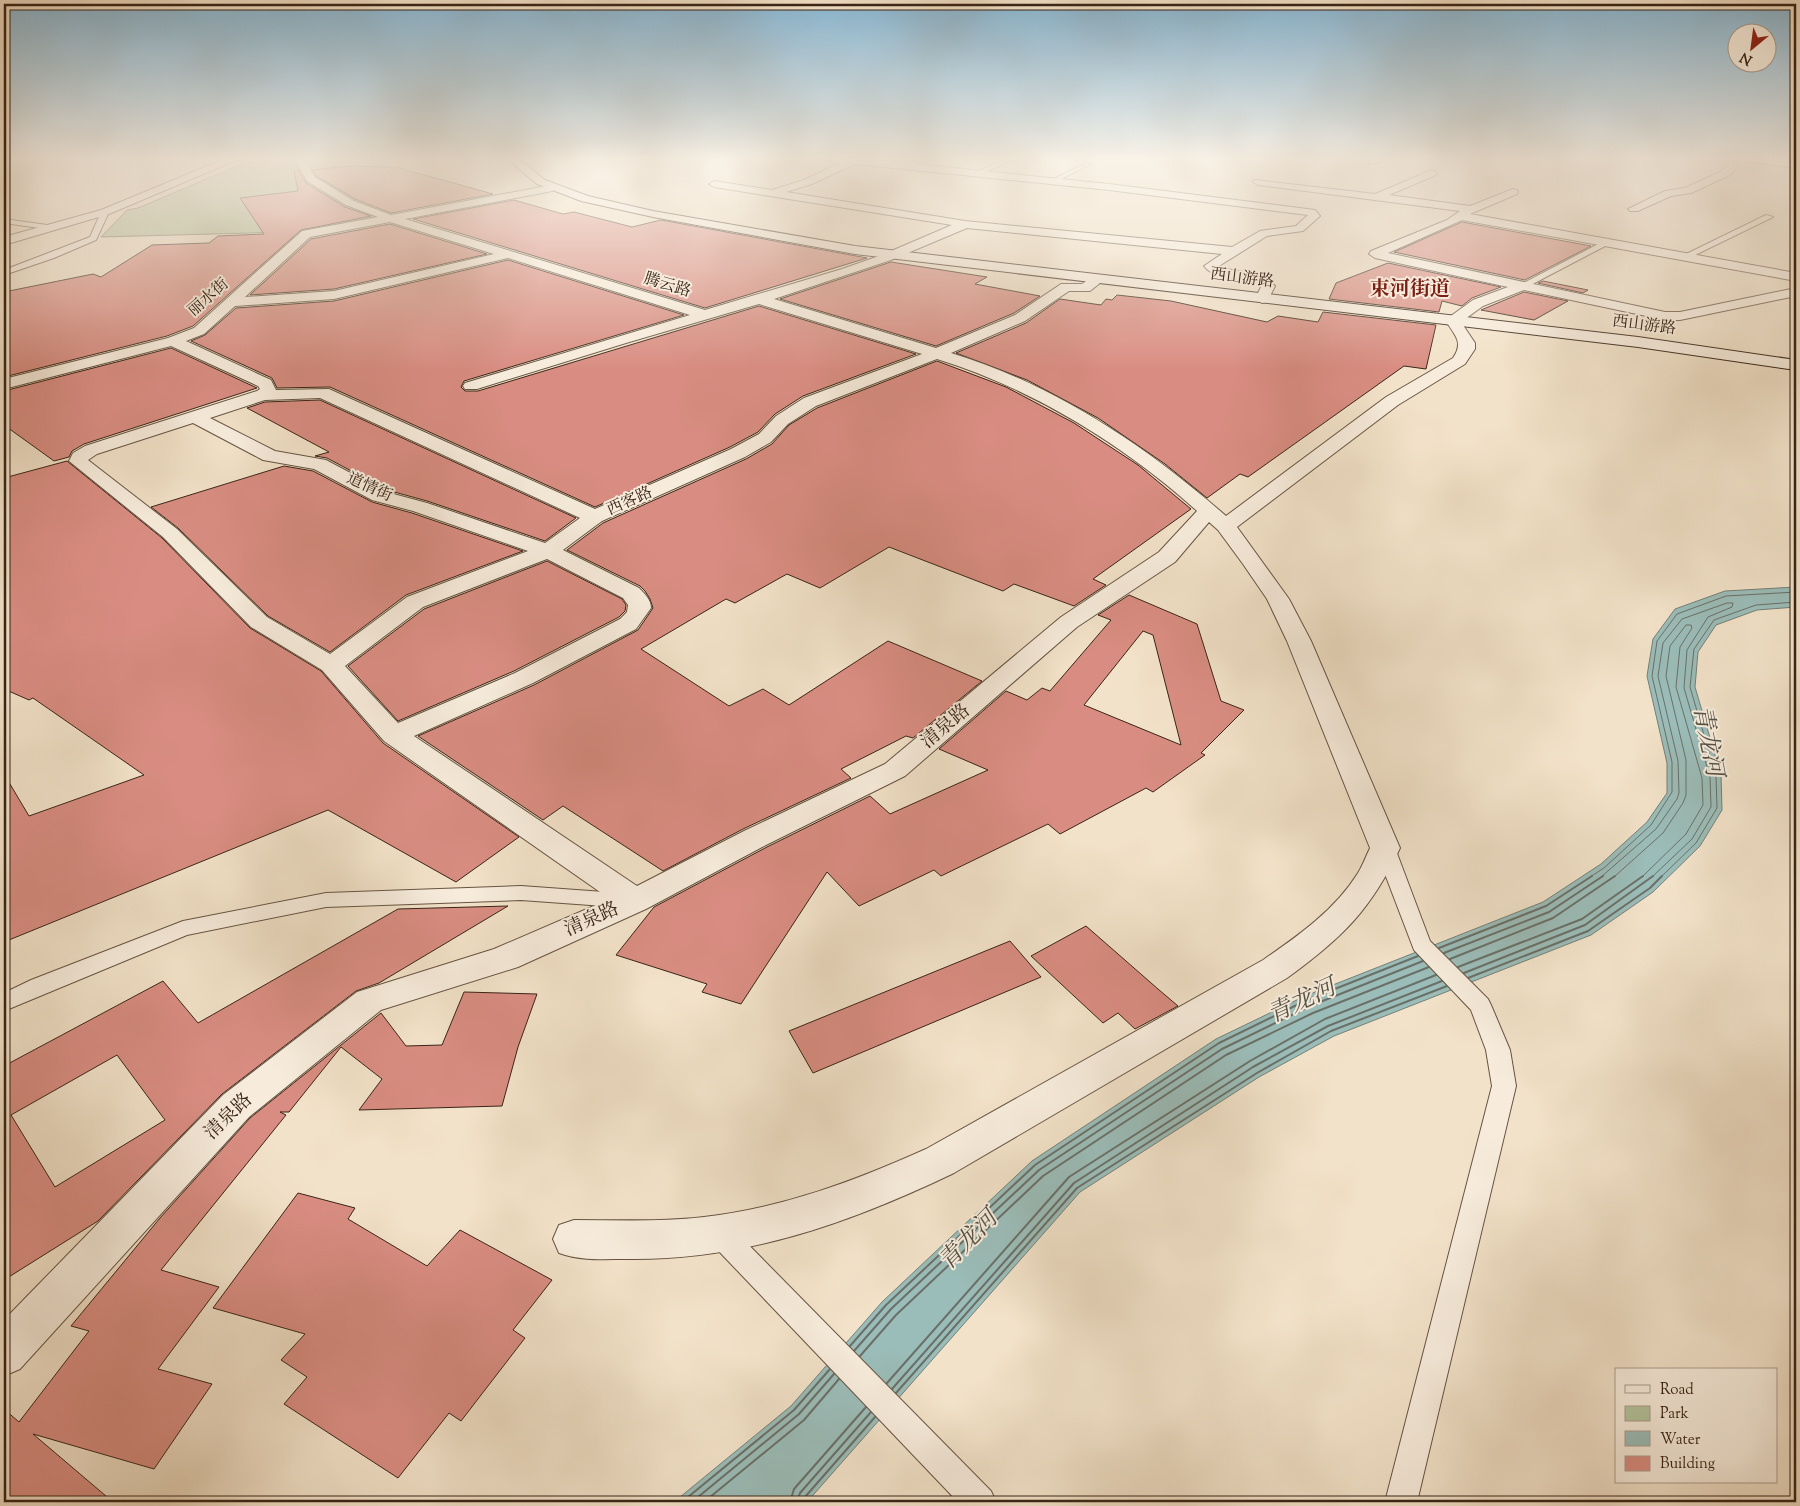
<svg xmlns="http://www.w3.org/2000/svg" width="1800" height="1506" font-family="'Sorts Mill Goudy','Noto Serif SC',serif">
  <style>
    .green { fill: #b4c49c; stroke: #767459 }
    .water { fill: #9bbdb9; stroke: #748078 }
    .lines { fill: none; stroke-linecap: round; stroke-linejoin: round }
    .shore-far1 { stroke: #6a7068; stroke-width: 1 }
    .shore { stroke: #6a7068; stroke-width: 2 }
    .building { fill: #d98d82; stroke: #392416; fill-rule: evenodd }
    .lane-casing { stroke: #675443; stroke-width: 2 }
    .street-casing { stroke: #675443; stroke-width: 2 }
    .secondary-casing { stroke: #392416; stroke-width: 2 }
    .lane { fill: #f7ecdc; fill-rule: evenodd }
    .street { fill: #f7ecdc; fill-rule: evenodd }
    .secondary { fill: #f7ecdc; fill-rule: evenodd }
    .labels { text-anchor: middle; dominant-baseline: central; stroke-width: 4; stroke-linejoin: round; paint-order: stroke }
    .far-street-label { font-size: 16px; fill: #392416; stroke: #f7ecdc }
    .street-label { font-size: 19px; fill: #392416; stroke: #f7ecdc }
    .far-district-label { font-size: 20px; font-weight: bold; fill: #7a1f14; stroke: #f7ecdc }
    .near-water-label { font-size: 24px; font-style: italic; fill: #565247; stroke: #f7ecdc }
  </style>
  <rect width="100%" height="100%" fill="#f2e2c9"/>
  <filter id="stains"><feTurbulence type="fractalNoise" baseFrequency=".004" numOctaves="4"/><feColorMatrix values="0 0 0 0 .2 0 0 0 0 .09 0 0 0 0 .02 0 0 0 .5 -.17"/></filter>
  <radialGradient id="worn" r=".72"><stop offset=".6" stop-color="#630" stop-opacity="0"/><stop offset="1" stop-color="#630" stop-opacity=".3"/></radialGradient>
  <path class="green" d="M323 158H351L336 172 364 201 407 214 325 231 101 237 127 210 138 208 244 163Z"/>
  <path class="water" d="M1796 587V607L1757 610 1716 625 1698 652 1695 687 1721 775 1722 810 1700 846 1653 892 1591 935 1334 1036 1259 1077 1080 1192 807 1502H674L791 1406 882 1302 1032 1161 1216 1039 1305 996 1543 902 1601 864 1647 822 1667 793V763L1647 676 1653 639 1675 609 1725 591Z"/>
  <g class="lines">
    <g class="shore-far1">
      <path d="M1590 877 1604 868 1651 825 1672 792V762L1652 676 1657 641 1677 614 1726 596 1796 592"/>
      <path d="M1601 877 1656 829 1677 799 1679 793 1678 761 1658 676 1663 643 1682 619 1727 603H1733L1732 607 1708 617 1687 650 1684 688 1710 777 1711 807 1692 839 1652 877"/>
      <path d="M1614 877 1663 833 1683 803 1686 795V760L1666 676 1670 646 1686 625H1691L1692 628 1680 647 1676 687 1702 778 1703 805 1686 834 1642 877"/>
      <path d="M1661 877 1696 843 1717 808 1716 776 1690 687 1694 649 1714 620 1756 605 1796 602"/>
    </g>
    <g class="shore">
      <path d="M1439 948 1546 906 1592 876"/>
      <path d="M1444 953 1549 912 1603 876"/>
      <path d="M1450 959 1553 918 1615 876"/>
      <path d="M1458 967 1582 919 1643 876"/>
      <path d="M1464 973 1585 925 1653 876"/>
      <path d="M1468 978 1588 931 1650 888 1662 876"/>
      <path d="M850 1346 886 1305 1035 1165 1219 1043 1307 1000 1418 956"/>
      <path d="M854 1351 891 1309 1039 1170 1222 1049 1310 1006 1423 961"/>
      <path d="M860 1356 896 1315 1043 1176 1226 1055 1313 1013 1429 967"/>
      <path d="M887 1383 1069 1177 1250 1061 1325 1019 1436 975"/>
      <path d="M892 1389 1074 1183 1253 1067 1328 1026 1442 981"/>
      <path d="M896 1393 1077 1188 1257 1073 1331 1031 1447 986"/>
      <path d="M682 1502 794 1410 830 1369"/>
      <path d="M692 1502 799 1414 834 1374"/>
      <path d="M704 1502 804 1420 839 1379"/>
      <path d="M790 1502 794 1489 866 1407"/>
      <path d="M797 1502 800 1493 871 1412"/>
      <path d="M803 1502 805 1497 875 1417"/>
    </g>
  </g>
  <g class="building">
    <path d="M349 166 396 167 493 194 391 213 355 199 316 176 313 170Z"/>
    <path d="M294 171H299L306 183 345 207 371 216 301 230 193 326 167 336 4 377V292L93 274 101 277 152 245 209 243 218 236 264 234 240 198 298 191Z"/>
    <path d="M514 200 563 214 574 212 632 227 661 220 867 258 705 308 413 219Z"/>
    <path d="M1462 222 1591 246 1525 280 1394 252Z"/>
    <path d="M390 224 487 254 334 289 250 295 311 239Z"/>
    <path d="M508 260 684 315 464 381 461 387 465 391H478L759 306 916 354 803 396 775 414 758 432 730 447 595 507 330 387 277 388 272 378 191 341 205 335 236 308 334 301Z"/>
    <path d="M891 262 987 277 975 284 1040 296 1014 313 936 346 780 299Z"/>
    <path d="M1388 263 1501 287 1472 298 1462 306 1442 301 1439 312 1329 299 1336 283Z"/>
    <path d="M1543 281 1588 290 1583 293 1538 283Z"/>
    <path d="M1524 292 1568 301 1534 320 1481 310Z"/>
    <path d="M1117 295 1171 301 1267 322 1278 316 1318 322 1323 312 1436 325 1426 369 1404 366 1248 477 1240 474 1207 498 1165 464 1098 418 1027 380 956 353 1026 323 1060 299 1101 305 1106 299 1112 300Z"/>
    <path d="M171 348 257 388 84 444 72 451 69 457 54 461 4 425V391Z"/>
    <path d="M937 361 1006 387 1074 423 1138 465 1191 509 1093 579 1106 585 1074 606 1014 584 1003 591 889 547 820 588 787 574 735 603 726 599 641 649 729 706 763 689 789 705 888 641 982 681 913 738 906 736 841 769 851 778 743 829 663 871 563 806 543 820 418 736 534 685 638 630 653 608 650 599 645 591 640 586 567 550 603 523 746 459 772 444 789 425 817 408Z"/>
    <path d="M320 400 576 518 545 541 427 501 387 490 327 458 315 456 329 452 247 408 265 402Z"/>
    <path d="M67 461 162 538 250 628 321 671 383 743 519 837 456 882 328 810 4 942V774L29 816 144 775 33 698 29 700 4 689V478Z"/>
    <path d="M284 466 313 471 372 502 412 513 523 551 406 595 330 652 268 616 178 528 151 507Z"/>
    <path d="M547 561 622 599 626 605 625 611 619 617 514 671 398 721 348 666 424 609Z"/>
    <path d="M1129 595 1197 624 1221 701 1244 710 1201 753 1205 755 1153 792 1146 788 1060 834 1048 824 941 876 934 870 859 906 827 872 741 1004 702 992 707 984 616 955 654 907 767 847 870 796 890 814 988 770 939 749 1006 691 1027 700 1042 688 1050 691 1111 620 1098 615ZM1143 631 1153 635 1181 745 1084 705Z"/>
    <path d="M508 906 379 983 356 991 222 1094 98 1221 4 1280V1066L163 981 198 1023 398 909ZM117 1055 165 1120 55 1187 11 1115Z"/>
    <path d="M1086 926 1158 989 1178 1006 1135 1029 1118 1013 1103 1023 1031 956Z"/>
    <path d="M1010 941 1041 977 813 1073 789 1031Z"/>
    <path d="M464 992 537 994 518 1047 502 1106 359 1110 382 1079 341 1047 289 1112H280L286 1115 161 1270 219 1287 158 1369 212 1384 154 1469 33 1434 113 1502H4V1409L19 1422 89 1331 71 1326 160 1218 250 1118 381 1013 406 1046 442 1045Z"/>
    <path d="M298 1193 355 1208 348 1219 427 1266 460 1230 552 1280 513 1330 525 1338 461 1421 449 1413 398 1478 284 1404 307 1377 281 1360 305 1334 213 1308Z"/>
  </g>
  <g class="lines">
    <defs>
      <g id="lane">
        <path d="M920 158H929L909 167 904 166Z"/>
        <path d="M1009 158H1018L980 174 975 173Z"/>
        <path d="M1086 163 1091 164 1055 182 1050 181Z"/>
        <path d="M102 210 109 212 96 240 54 258 4 275V270L90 237Z"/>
        <path d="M1766 215 1773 217 1687 259 1680 257Z"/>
        <path d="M4 219 47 225 51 227 47 229 4 223Z"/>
        <path d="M1604 241 1611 243 1525 288 1518 286Z"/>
        <path d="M1385 842 1392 843 1395 848 1430 941 1488 999 1491 1005 1510 1050 1516 1086 1417 1502H1385L1492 1086 1486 1050 1471 1010 1414 950 1375 848 1378 843Z"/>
        <path d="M521 886 632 894 639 896 642 901 639 906 632 908 521 900 326 907 187 935 4 1011V993L31 980 183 921 326 893Z"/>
        <path d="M720 1222 729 1225 991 1491 996 1502H958L711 1243 707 1234 711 1225Z"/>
      </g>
      <g id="street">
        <path d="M227 158H241L109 214 4 245V237L101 210Z"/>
        <path d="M294 158H304L315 177 354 201 391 215 552 185 556 186 557 188 552 191 405 219 705 310 842 269 882 255 952 225 714 187 709 184 714 181 772 190 804 180 842 162 828 161 823 158H857L1109 184 1315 210 1320 216 1303 231 1267 236 1219 266 1226 269 1260 275 1267 278 1275 286 1267 302 1262 303 1255 299 1261 287C1245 273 1218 284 1204 266L1222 254 967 228 891 260 774 299 936 348 1015 315 1061 284H1082L1093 276H1103L1105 279 1090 291H1069L1025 321 951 353C1054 384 1146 446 1226 516L1386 397 1453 358C1464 342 1455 336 1446 321L1448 318 1473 300 1508 287 1375 258 1369 254 1371 251 1447 220 1460 211 1258 185 1253 182 1254 180 1375 194 1432 170 1437 173 1436 175 1389 195 1470 206 1513 189 1517 190 1518 192 1517 194 1470 214 1796 273V281L1462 220 1388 253 1665 312H1680L1796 288V296L1680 320H1665L1524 290 1483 306 1461 322 1475 343V349L1465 364 1398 405 1237 527 1289 599 1311 641 1400 848C1371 910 1342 938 1287 978L954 1173C850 1223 743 1261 626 1259 603 1259 581 1261 559 1253L553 1239 559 1225 574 1220C617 1220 661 1222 704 1217 782 1208 855 1181 926 1149L1263 960C1298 936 1335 910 1358 873 1363 865 1366 856 1370 848L1287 641 1267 599 1243 564 1218 530 1209 522 1175 562 1077 627 905 776 766 845 646 909 518 967 381 1010 249 1117 20 1369 4 1376V1320L223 1095 357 992 494 949 610 899 384 741 322 670 251 627 163 537 69 461 73 453 85 446 257 391 260 389 258 386 171 346 4 389V379L168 338 194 328 302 231 378 217 346 205 307 181ZM855 164 1109 190 1308 215 1296 226 1260 231 1232 247 965 221 786 192 812 184ZM390 222 494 254 334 291 245 297 310 237ZM508 258 690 315 465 383 463 386 465 389H477L626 343 759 304 922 354 804 398 776 416 759 434 731 449 595 509 329 389 276 390 271 380 186 341 204 334 235 306 334 299ZM937 359C1031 388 1124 445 1197 511L1159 552 1061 617 885 764 744 831 637 886 414 736 533 683 636 629 651 608C651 600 645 594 639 588L563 550 602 521 745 457 771 442 788 424 816 406ZM320 398 580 518 545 543 427 503 386 492 326 460 275 451 210 418 265 400ZM193 423 263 460 314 469 372 500 413 511 528 551 407 597 330 654 267 617 177 529 88 460 97 454ZM547 559 623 598 628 605 627 612 620 619 515 673 398 723 345 666 423 607Z"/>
        <path d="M1375 158H1390L1375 164H1369V160Z"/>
        <path d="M1729 158H1739L1737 167 1730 175 1691 193 1671 196 1638 211H1630L1628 209 1665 191 1685 188 1722 171 1727 166Z"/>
      </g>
      <g id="secondary">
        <path d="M506 158H517L545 180 588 196 653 211 855 246 1638 337 1796 360V370L1638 347 855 254 653 217 581 201 537 184Z"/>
        <path d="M1740 158H1767L1796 162V168L1745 161Z"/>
      </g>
    </defs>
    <use href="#lane" class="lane-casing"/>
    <use href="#street" class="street-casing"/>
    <use href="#secondary" class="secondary-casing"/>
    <use href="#lane" class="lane"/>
    <use href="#street" class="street"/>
    <use href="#secondary" class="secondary"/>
  </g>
  <linearGradient id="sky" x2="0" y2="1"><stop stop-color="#89b8d5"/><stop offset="0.43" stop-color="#f9f2e7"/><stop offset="1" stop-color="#f9f2e7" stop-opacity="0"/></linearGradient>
  <rect width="1800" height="369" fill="url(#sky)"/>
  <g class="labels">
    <g class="far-street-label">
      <text transform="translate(1242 279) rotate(7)">西山游路</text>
      <text transform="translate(667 286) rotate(17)">腾云路</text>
      <text transform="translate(209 298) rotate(-41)">丽水街</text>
      <text transform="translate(1644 326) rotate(7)">西山游路</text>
      <text transform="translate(369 488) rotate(24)">道情街</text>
      <text transform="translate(630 502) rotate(-24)">西客路</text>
    </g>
    <g class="street-label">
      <text transform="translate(946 727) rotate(-40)">清泉路</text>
      <text transform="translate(592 920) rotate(-24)">清泉路</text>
      <text transform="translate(229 1117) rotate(-44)">清泉路</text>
    </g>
    <g class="far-district-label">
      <text x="1410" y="290">束河街道</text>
    </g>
    <g class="near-water-label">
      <text transform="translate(1707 741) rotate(79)">青龙河</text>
      <text transform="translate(1302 1002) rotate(-25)">青龙河</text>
      <text transform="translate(969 1241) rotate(-46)">青龙河</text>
    </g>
  </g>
  <rect width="1800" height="1506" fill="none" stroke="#f2e2c9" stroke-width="20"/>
  <rect x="5" y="5" width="1790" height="1496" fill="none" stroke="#392416" stroke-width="2.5"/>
  <rect x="10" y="10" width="1780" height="1486" fill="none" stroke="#392416"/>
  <rect x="1615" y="1368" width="162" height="115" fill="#f7ecdc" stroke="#ab9c8d"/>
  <rect x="1625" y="1385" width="25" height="8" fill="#f7ecdc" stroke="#ab9c8d"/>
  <text x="1660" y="1394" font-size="15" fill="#392416">Road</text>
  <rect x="1625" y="1406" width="25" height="15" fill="#b4c49c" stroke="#ab9c8d"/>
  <text x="1660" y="1418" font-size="15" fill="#392416">Park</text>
  <rect x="1625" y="1431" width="25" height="15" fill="#9bbdb9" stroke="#ab9c8d"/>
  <text x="1660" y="1444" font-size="15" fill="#392416">Water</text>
  <rect x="1625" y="1456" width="25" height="15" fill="#d98d82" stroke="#ab9c8d"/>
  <text x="1660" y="1468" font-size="15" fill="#392416">Building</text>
  <g transform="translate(1752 48) rotate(209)"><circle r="24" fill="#f7ecdc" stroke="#ab9c8d"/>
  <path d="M0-4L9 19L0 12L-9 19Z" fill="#8f2418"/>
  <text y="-8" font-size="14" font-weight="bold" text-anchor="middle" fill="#392416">N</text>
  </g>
  <rect width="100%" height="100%" filter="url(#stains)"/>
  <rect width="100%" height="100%" fill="url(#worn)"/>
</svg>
